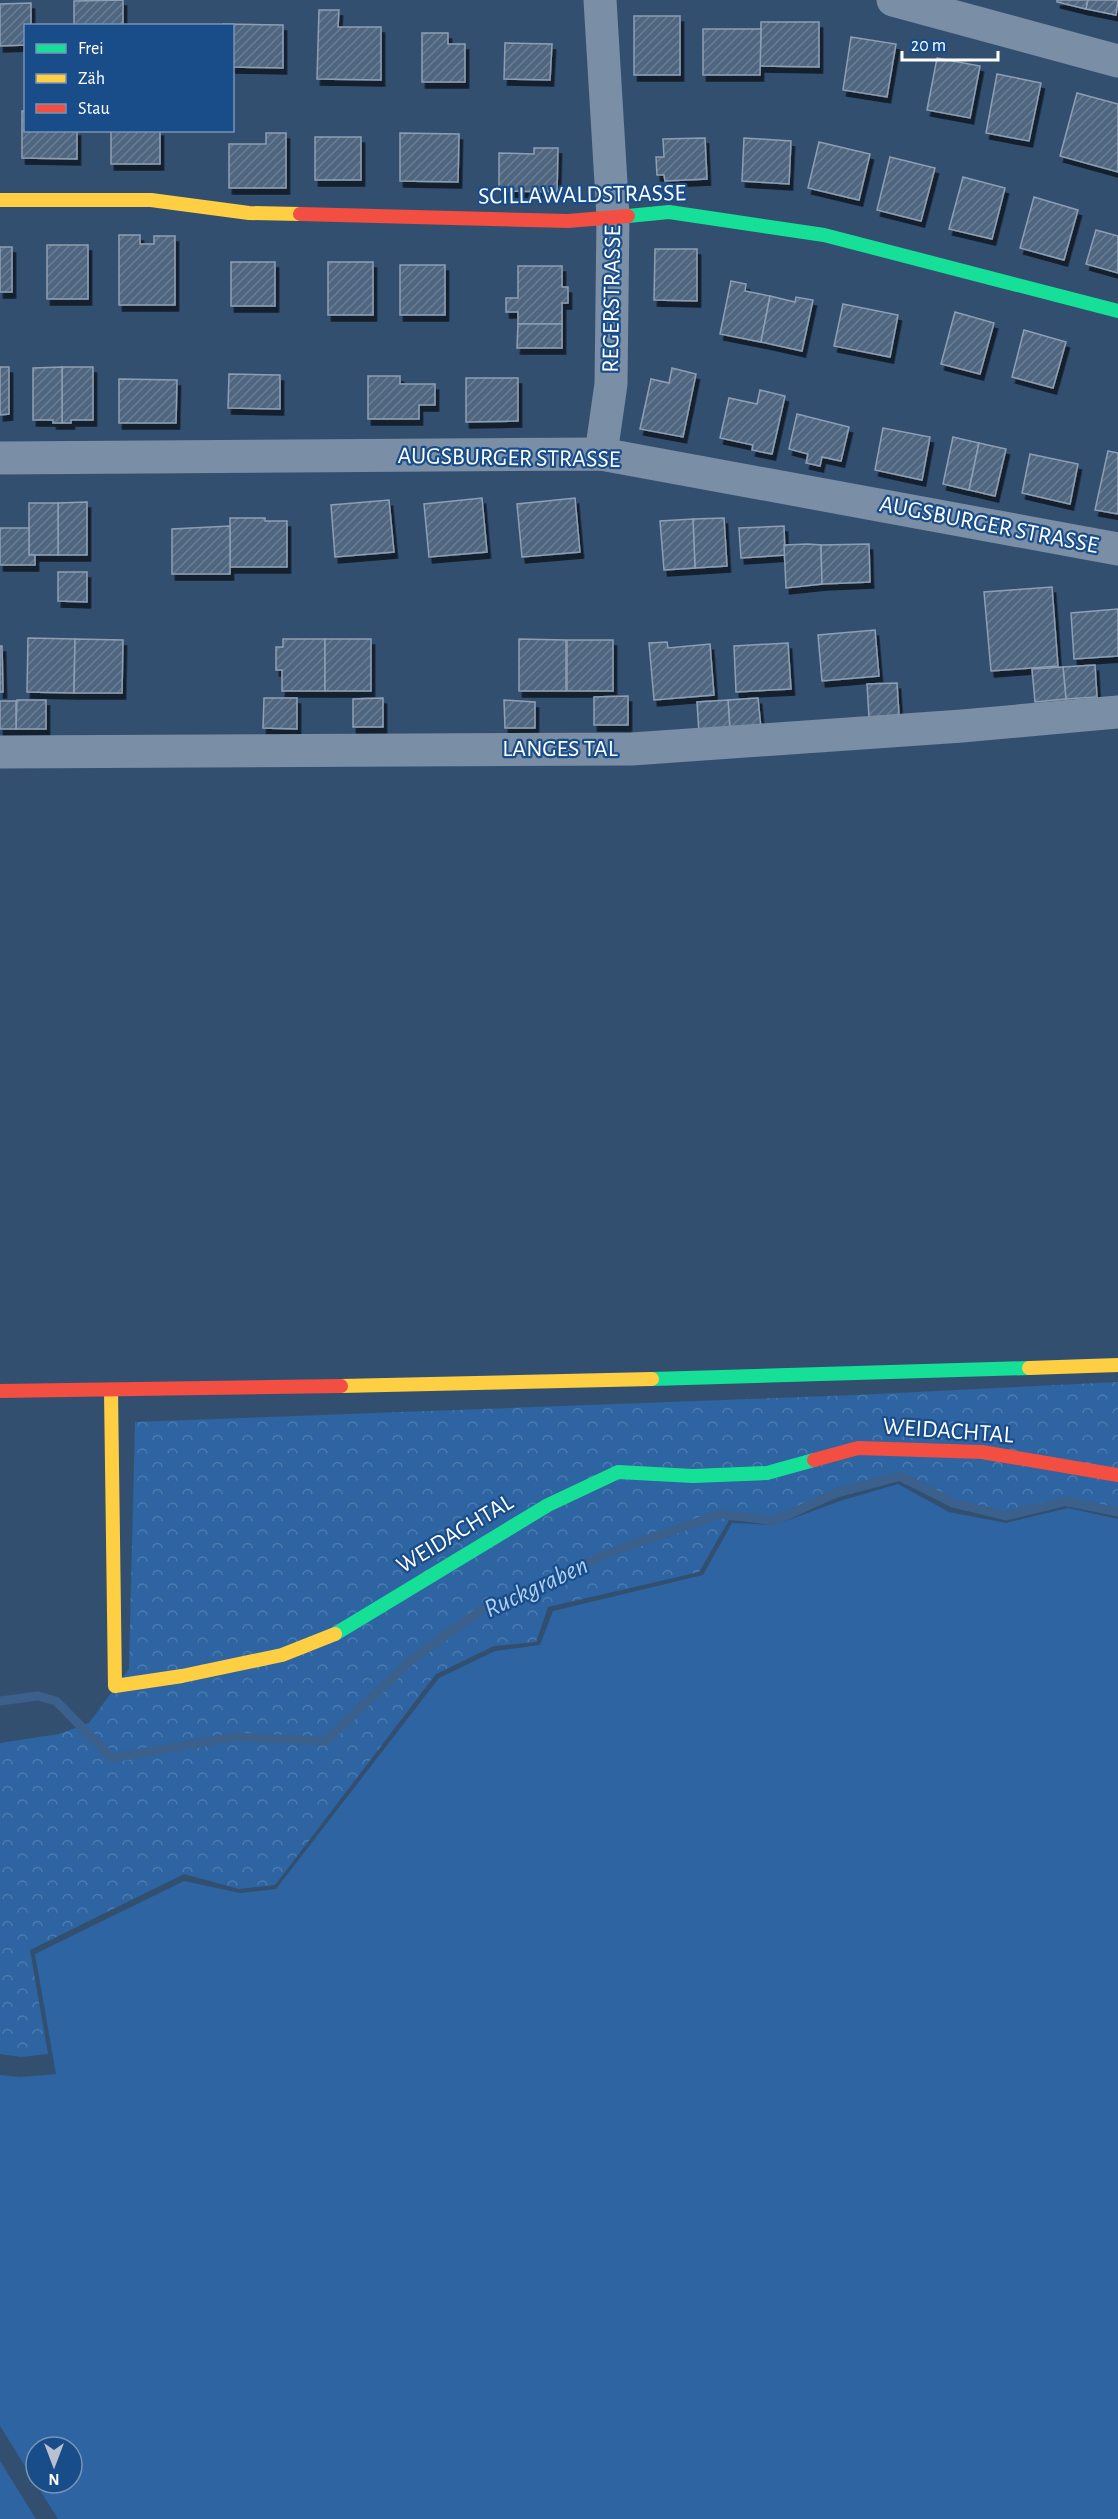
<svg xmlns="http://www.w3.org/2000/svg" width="1118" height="2519" font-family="'Alegreya Sans',sans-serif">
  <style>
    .green { fill: #2d64a1; fill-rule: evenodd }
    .forest { fill: url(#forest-crowns) }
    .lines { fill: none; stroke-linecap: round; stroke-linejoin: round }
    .stream { stroke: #3c608c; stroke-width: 9 }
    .building { fill: url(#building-hatch); stroke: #8e9fb3; stroke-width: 1.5; filter: url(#shadow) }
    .street { stroke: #7a8ea5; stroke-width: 33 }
    .fast { stroke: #16e098; stroke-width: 14 }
    .slow { stroke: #ffcf43; stroke-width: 14 }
    .jam { stroke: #f24e42; stroke-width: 14 }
    .labels { text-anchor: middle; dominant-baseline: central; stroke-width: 4.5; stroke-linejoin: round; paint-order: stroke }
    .street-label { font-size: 24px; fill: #fff; stroke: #194d8a }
    .water-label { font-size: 26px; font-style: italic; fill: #afd0f5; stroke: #194d8a }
  </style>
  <defs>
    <pattern id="forest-crowns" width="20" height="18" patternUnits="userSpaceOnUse" patternTransform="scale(1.5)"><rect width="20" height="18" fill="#2d64a1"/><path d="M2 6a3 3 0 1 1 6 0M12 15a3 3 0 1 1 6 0" fill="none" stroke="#4c7baf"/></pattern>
    <pattern id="building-hatch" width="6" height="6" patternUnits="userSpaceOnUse" patternTransform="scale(1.5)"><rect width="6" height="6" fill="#506680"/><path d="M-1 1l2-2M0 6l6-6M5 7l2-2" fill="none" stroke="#6a7d93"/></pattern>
    <filter id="shadow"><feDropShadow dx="3.5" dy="6" stdDeviation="0" flood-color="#0009"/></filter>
  </defs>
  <rect width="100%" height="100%" fill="#334f70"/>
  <g class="green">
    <path d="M898 1484 949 1512 1006 1523 1068 1508 1118 1519V2519H58L0 2426V2075L20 2077 56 2074 35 1954 184 1881 240 1893 276 1889 439 1678 495 1651 540 1645 553 1611 703 1575 732 1523 775 1525 840 1501ZM36 2447H72V2483H36Z"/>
    <path d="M0 2461 36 2519H0Z"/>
  </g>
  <path class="forest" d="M1118 1382V1516L1066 1506 1006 1520 952 1507 899 1481 839 1497 775 1522 729 1520 699 1572 548 1607 536 1642 494 1646 436 1674 275 1885 239 1889 184 1874 30 1950 48 2054 21 2057 0 2054V1743L59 1734 89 1723 129 1669 135 1422 856 1395Z"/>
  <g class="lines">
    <path class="stream" d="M0 1701 38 1696 56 1701 112 1758 235 1737 326 1741 411 1660 483 1609 619 1549 721 1514 775 1521 836 1493 900 1476 953 1503 1006 1516 1066 1501 1118 1512"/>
  </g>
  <g class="building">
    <path d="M123 0V26H74V1Z"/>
    <path d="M1057 0H1088L1086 9 1057 2Z"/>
    <path d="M1088 0H1118L1116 15 1086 9Z"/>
    <path d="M31 3V26H26V45L0 46V4Z"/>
    <path d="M319 10H339L338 27H381V80L317 79Z"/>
    <rect x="634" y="16" width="46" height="59"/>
    <path d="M761 22H819V67L760 66Z"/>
    <path d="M223 24 283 25V68L232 67V26Z"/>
    <path d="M703 29H761L760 75H703Z"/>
    <path d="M422 33H448V44H465V82H422Z"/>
    <path d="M851 37 896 44 887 97 843 90Z"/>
    <path d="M505 43 552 44 550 80 504 79Z"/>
    <path d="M937 58 980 66 970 118 927 110Z"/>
    <path d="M997 74 1041 83 1029 141 986 133Z"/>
    <path d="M1077 93 1118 104V172L1060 156Z"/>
    <path d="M22 111H26V130H77V159L22 158Z"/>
    <rect x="111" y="130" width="49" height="34"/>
    <path d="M266 133H286V188H229V144H266Z"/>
    <path d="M400 133 459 134 458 182 400 181Z"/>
    <rect x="315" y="137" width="46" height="43"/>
    <path d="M705 138 707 179 665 181 664 175H657L656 157H664L663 139Z"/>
    <path d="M744 138 791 141 789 184 742 181Z"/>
    <path d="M819 142 870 154 859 200 808 188Z"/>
    <path d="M534 148H558L557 192 499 191V153L534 154Z"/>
    <path d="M890 157 935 168 921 221 877 210Z"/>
    <path d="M963 177 1005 188 992 239 949 229Z"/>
    <path d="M1034 197 1078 210 1064 260 1020 248Z"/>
    <path d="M1096 230 1118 236V273L1086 264Z"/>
    <path d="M119 235H140V244H154V236H175V305H119Z"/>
    <rect x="47" y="245" width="41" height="54"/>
    <rect x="0" y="247" width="12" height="45"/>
    <path d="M655 249H697V301L654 300Z"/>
    <rect x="231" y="262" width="44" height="44"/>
    <rect x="328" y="262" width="45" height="53"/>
    <rect x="400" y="265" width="45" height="50"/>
    <path d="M518 266H562V287H568V303H562V324H518V312H506V298H518Z"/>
    <path d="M731 281 746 284 745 291 770 296 761 342 720 334Z"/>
    <path d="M770 296 795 302 796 297 813 300 802 351 761 342Z"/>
    <path d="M843 304 898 315 890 357 834 346Z"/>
    <path d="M955 312 994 323 980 374 941 364Z"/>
    <path d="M518 324H562V348H517Z"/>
    <path d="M1024 330 1066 342 1053 388 1012 377Z"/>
    <path d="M0 367H9V414L0 415Z"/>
    <path d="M62 367H93V420H71V423H62Z"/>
    <path d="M62 367V423H53V420H33V368Z"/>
    <path d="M672 368 696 374 683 437 640 429 651 379 669 383Z"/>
    <path d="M229 374 280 375V409L228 408Z"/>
    <path d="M368 376H400V384H435V405H419V419H368Z"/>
    <path d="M466 378H518V421L466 422Z"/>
    <path d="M119 379 177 380 176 423H119Z"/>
    <path d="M760 390 785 396 772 454 752 450 753 445 720 438 729 398 757 404Z"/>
    <path d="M797 414 849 427 841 461 822 457 820 466 806 463 808 454 789 449Z"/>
    <path d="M883 428 930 437 922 480 875 470Z"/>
    <path d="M953 437 979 443 969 490 943 484Z"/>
    <path d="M979 443 1006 449 995 496 969 490Z"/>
    <path d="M1108 451 1118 453V514L1095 510Z"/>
    <path d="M1030 454 1078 464 1070 504 1022 493Z"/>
    <path d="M482 498 487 552 429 557 424 504Z"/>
    <path d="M575 498 580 552 522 557 517 504Z"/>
    <path d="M389 500 394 552 335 557 331 505Z"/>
    <path d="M87 502V555H58V503Z"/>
    <rect x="29" y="503" width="29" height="52"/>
    <path d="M230 518H265V521H287V567H230Z"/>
    <path d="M724 518 727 566 695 568 693 519Z"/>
    <path d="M693 519 695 568 664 570 660 521Z"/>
    <path d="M230 526V574H172V529Z"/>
    <path d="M784 526 785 555 741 558 739 528Z"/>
    <path d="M0 528H29V555H35V565H0Z"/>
    <path d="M808 544 821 545 822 584 786 588 784 545Z"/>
    <path d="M869 544 870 582 822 584 821 545Z"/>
    <path d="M58 572H87V602L58 601Z"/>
    <path d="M1052 587 1058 666 991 671 984 592Z"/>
    <path d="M1118 609V656L1074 659 1071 613Z"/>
    <path d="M875 630 879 676 822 681 818 635Z"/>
    <path d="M28 638 75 639 74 693 27 692Z"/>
    <path d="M75 639 123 640 122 693H74Z"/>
    <path d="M283 639H325V691H282V670H276V647H283Z"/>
    <rect x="325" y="639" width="46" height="52"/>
    <path d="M519 639 566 640V691H519Z"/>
    <rect x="567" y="640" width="46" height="51"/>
    <path d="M667 642 668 648 710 644 714 695 654 700 649 643Z"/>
    <path d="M788 643 791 689 736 692 734 646Z"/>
    <path d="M0 646H2L3 692H0Z"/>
    <path d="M1095 665 1097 697 1066 699 1063 667Z"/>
    <path d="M1063 667 1066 699 1035 702 1032 669Z"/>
    <path d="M897 683 899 715 869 717 867 684Z"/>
    <path d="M628 696V725H594V697Z"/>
    <path d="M264 698H297V729L263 728Z"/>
    <path d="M383 698V727H353V699Z"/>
    <path d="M758 698 761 728 730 730 728 700Z"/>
    <path d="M17 700H46V729H16Z"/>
    <path d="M504 700 535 702V728H505Z"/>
    <path d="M728 700 730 730 699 733 697 702Z"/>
    <rect x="0" y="701" width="16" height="28"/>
  </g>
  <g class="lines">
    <g class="street">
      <path d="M600 0 613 216 611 384 601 454"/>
      <path d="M893 0 1118 61"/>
      <path d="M0 458 601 454 1118 549"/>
      <path d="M0 752 632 749 962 726 1118 712"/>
    </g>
    <g class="fast">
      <path d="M628 216 669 212 824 235 1118 311"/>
      <path d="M652 1379 1029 1368"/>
      <path d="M335 1634 548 1505 618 1472 693 1476 767 1473 814 1460"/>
    </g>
    <g class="slow">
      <path d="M0 200H151L249 213 300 214"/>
      <path d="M1029 1368 1118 1365"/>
      <path d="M341 1386 652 1379"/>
      <path d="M111 1391 115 1686 182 1676 282 1655 335 1634"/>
    </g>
    <g class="jam">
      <path d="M300 214 568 221 628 216"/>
      <path d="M0 1391 341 1386"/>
      <path d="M814 1460 858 1448 982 1452 1118 1475"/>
    </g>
  </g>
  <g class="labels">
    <g class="street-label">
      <text transform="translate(582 195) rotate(-1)">SCILLAWALDSTRASSE</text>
      <text transform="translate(612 299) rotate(-89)">REGERSTRASSE</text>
      <text transform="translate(509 458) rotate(1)">AUGSBURGER STRASSE</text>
      <text transform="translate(989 525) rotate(11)">AUGSBURGER STRASSE</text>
      <text x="560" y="749">LANGES TAL</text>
      <text transform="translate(948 1431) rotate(4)">WEIDACHTAL</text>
      <text transform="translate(455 1534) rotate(-31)">WEIDACHTAL</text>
    </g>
    <g class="water-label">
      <text transform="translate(536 1587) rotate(-25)">Ruckgraben</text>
    </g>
  </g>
  <rect x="24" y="24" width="210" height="108" fill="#194d8a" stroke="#7594b9" stroke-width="1.5"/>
  <rect x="36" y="44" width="30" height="9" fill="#16e098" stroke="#7594b9" stroke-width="1.5"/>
  <text x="78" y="54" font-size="18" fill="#ffffff">Frei</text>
  <rect x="36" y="74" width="30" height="9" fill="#ffcf43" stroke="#7594b9" stroke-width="1.5"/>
  <text x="78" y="84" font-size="18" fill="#ffffff">Zäh</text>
  <rect x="36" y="104" width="30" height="9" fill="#f24e42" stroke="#7594b9" stroke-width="1.5"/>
  <text x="78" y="114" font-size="18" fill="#ffffff">Stau</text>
  <g transform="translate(54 2465) rotate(180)"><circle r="28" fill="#194d8a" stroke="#7594b9" stroke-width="1.5"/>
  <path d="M0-4.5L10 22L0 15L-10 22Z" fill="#b8c1cd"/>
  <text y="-9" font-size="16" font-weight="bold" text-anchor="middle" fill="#ffffff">N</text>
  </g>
  <path d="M902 51v9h96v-9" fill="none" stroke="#ffffff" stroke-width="3"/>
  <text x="911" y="51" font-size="18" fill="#ffffff" stroke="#194d8a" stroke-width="4.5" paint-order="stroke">20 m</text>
</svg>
